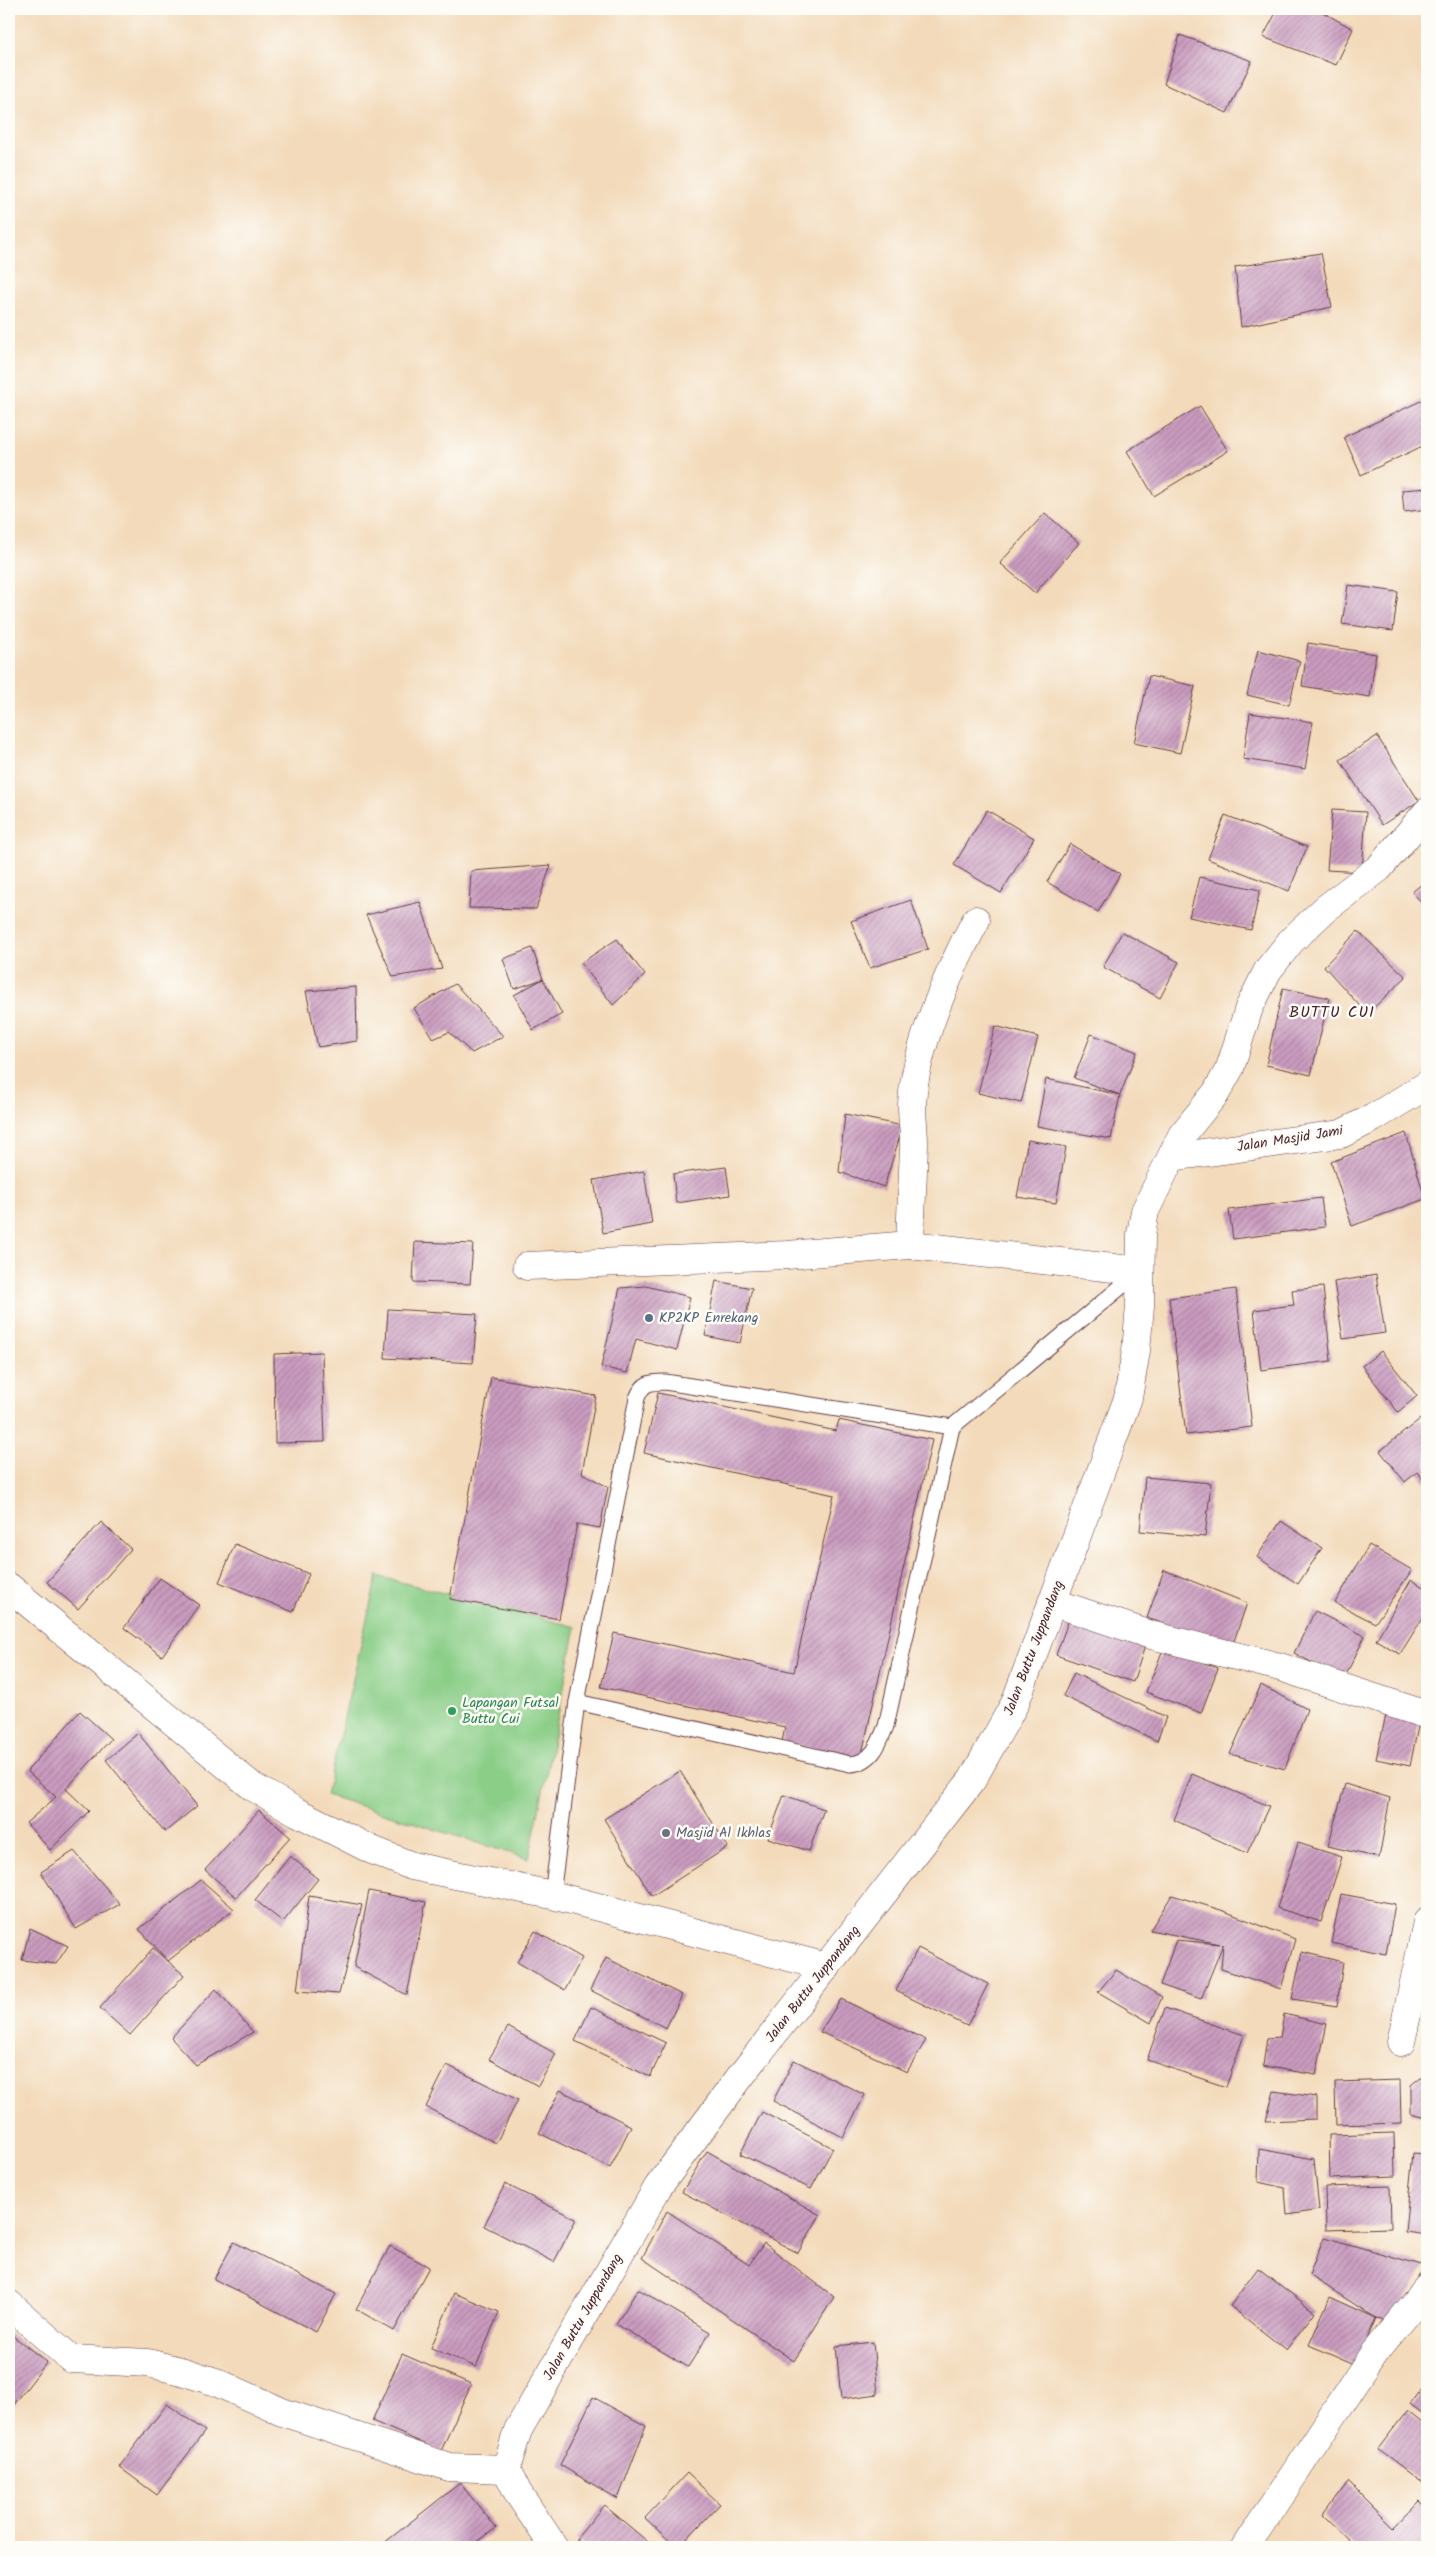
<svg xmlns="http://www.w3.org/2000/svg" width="1436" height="2556" font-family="Kalam,sans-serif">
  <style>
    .green { fill: #8ace87; stroke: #6a7659 }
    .building { fill: url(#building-hatch) }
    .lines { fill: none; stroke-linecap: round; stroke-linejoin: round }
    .lane-casing { stroke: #633b40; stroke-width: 17 }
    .street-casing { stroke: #633b40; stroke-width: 29 }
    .lane { stroke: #fff; stroke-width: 15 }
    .street { stroke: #fff; stroke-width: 28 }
    .service-dot { fill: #5c6f8a; stroke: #fdfcf7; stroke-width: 2 }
    .leisure-dot { fill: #2e9e5b; stroke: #fdfcf7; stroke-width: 2 }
    .worship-dot { fill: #6b7280; stroke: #fdfcf7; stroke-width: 2 }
    .labels { text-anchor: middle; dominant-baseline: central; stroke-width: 5; stroke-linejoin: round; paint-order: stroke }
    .street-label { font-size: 14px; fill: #4a1f2b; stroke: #fdfcf7 }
    .service-label { font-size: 14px; fill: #4e5e75; stroke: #fdfcf7; text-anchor: start }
    .leisure-label { font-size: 14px; fill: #27864d; stroke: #fdfcf7; text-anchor: start }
    .worship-label { font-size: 14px; fill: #5b616d; stroke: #fdfcf7; text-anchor: start }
    .quarter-label { font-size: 16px; letter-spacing: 1px; fill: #4a1f2b; stroke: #fdfcf7 }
  </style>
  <defs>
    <pattern id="building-hatch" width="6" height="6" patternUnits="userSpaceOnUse" patternTransform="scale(1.25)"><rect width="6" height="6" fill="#ca9cc0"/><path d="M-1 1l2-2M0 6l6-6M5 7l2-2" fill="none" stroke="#a67f9c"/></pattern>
  </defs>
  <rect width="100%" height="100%" fill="#fdfcf7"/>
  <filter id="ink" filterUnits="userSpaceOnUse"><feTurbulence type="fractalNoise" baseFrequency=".02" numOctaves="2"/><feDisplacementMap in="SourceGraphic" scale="10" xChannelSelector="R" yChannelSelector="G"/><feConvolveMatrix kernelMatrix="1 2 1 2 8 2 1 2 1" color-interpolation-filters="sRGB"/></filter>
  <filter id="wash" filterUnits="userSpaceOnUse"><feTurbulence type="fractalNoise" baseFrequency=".0096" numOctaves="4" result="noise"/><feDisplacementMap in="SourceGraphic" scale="20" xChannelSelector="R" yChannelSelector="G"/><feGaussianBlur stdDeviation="1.12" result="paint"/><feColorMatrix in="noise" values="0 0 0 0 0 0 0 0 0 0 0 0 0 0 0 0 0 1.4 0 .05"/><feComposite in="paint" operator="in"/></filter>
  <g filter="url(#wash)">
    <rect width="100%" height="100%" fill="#f3daba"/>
    <path class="green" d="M377 1576 576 1627 529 1859 326 1795Z"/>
    <g id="blocks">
      <g class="building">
        <path d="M1278 9H1317L1353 29 1336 65 1263 37Z"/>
        <path d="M1180 35 1252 61 1227 113 1164 84Z"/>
        <path d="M1321 253 1332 307 1241 327 1235 267Z"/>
        <path d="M1427 398V444L1361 475 1344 437Z"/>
        <path d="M1200 406 1228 451 1154 496 1127 451Z"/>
        <path d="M1427 488V509L1404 512 1402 490Z"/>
        <path d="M1045 513 1079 543 1035 593 1000 563Z"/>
        <path d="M1427 516V553H1426L1424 517Z"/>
        <path d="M1348 585 1398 592 1393 631 1342 624Z"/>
        <path d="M1308 643 1376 654 1370 697 1302 686Z"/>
        <path d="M1258 650 1300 661 1289 705 1247 695Z"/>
        <path d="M1149 676 1195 686 1180 753 1134 743Z"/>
        <path d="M1250 713 1313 722 1305 769 1243 759Z"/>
        <path d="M1377 736 1419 801 1382 825 1340 760Z"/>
        <path d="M987 810 1034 838 1001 893 954 865Z"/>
        <path d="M1332 810 1366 812 1362 872 1327 870Z"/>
        <path d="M1225 815 1307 847 1289 891 1208 859Z"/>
        <path d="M1070 844 1120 874 1098 912 1047 882Z"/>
        <path d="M551 865 536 909 469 908 471 871Z"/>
        <path d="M1199 877 1260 890 1251 930 1189 917Z"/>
        <path d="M1427 880V908L1412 892Z"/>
        <path d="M911 900 928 949 870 968 851 921Z"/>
        <path d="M420 902 442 969 393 977 366 915Z"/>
        <path d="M1358 931 1406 977 1367 1014 1324 966Z"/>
        <path d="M1122 932 1179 962 1160 998 1103 967Z"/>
        <path d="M617 939 645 975 613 1005 581 963Z"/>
        <path d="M532 948 543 979 514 989 503 959Z"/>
        <path d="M543 979 562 1014 533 1030 514 995Z"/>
        <path d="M455 984 503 1036 472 1053 449 1032 433 1039 414 1008Z"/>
        <path d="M356 987 357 1041 318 1047 306 991Z"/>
        <path d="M1283 988 1329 998 1311 1075 1266 1065Z"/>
        <path d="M995 1026 1038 1037 1021 1103 978 1093Z"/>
        <path d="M1091 1034 1137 1052 1120 1095 1074 1078Z"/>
        <path d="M1046 1079 1120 1095 1111 1139 1037 1126Z"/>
        <path d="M1427 1110V1130H1426L1423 1111Z"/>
        <path d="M845 1114 903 1126 884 1187 839 1172Z"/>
        <path d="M1406 1133 1425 1199 1352 1226 1331 1162Z"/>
        <path d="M1028 1140 1066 1147 1056 1203 1017 1197Z"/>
        <path d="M726 1167 730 1195 676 1203 673 1174Z"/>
        <path d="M644 1171 652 1224 603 1233 594 1180Z"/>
        <path d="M1321 1198 1325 1227 1233 1239 1229 1210Z"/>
        <path d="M415 1242 473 1244 470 1284 413 1282Z"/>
        <path d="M1376 1275 1385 1333 1343 1339 1334 1282Z"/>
        <path d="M716 1281 752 1288 740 1343 705 1336Z"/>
        <path d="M646 1286 690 1297 677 1350 636 1339 627 1373 601 1367 620 1288Z"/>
        <path d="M1323 1287 1331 1361 1261 1370 1254 1310 1294 1305 1292 1290Z"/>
        <path d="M1236 1289 1252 1427 1186 1435 1169 1298Z"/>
        <path d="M388 1309 477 1314 473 1363 385 1358Z"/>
        <path d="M1381 1351 1417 1396 1398 1412 1362 1366Z"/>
        <path d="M322 1352 325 1442 275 1443 274 1354Z"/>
        <path d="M491 1377 596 1396 582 1473 608 1487 600 1528 577 1524 559 1619 450 1599Z"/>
        <path d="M658 1393 836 1431 839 1420 932 1440 861 1758 782 1742 785 1727 601 1687 614 1633 794 1672 834 1495 644 1453Z"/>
        <path d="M1420 1419 1427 1429V1484L1417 1472 1405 1482 1380 1451Z"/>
        <path d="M1145 1477 1211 1483 1205 1537 1140 1531Z"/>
        <path d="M1281 1521 1322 1548 1298 1584 1257 1557Z"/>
        <path d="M101 1522 131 1549 78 1609 47 1582Z"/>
        <path d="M235 1544 309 1574 293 1612 219 1582Z"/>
        <path d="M1369 1545 1412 1570 1375 1623 1335 1603Z"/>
        <path d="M1164 1570 1247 1603 1232 1647 1147 1618Z"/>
        <path d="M160 1578 199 1605 162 1656 124 1628Z"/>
        <path d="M1411 1580 1427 1589V1611L1400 1654 1376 1640Z"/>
        <path d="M1315 1611 1365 1636 1344 1679 1294 1653Z"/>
        <path d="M1069 1619 1145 1646 1133 1682 1056 1655Z"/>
        <path d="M1164 1647 1218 1668 1201 1713 1146 1692Z"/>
        <path d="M1074 1673 1166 1717 1157 1741 1063 1696Z"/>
        <path d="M1261 1685 1307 1709 1285 1769 1230 1754Z"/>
        <path d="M80 1711 111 1739 66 1789 89 1811 50 1850 26 1823 56 1797 27 1771Z"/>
        <path d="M1386 1715 1419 1722 1410 1766 1376 1759Z"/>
        <path d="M138 1733 197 1806 165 1832 106 1760Z"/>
        <path d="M680 1771 728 1847 652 1896 604 1819Z"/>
        <path d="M1192 1774 1269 1806 1247 1853 1174 1820Z"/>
        <path d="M1345 1784 1390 1798 1379 1858 1328 1846Z"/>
        <path d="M784 1795 824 1809 809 1851 768 1838Z"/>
        <path d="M259 1810 290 1837 236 1897 205 1870Z"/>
        <path d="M1298 1843 1342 1857 1321 1922 1277 1908Z"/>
        <path d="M74 1851 120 1904 76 1929 41 1872Z"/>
        <path d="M290 1856 318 1879 283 1922 255 1900Z"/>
        <path d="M201 1880 234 1909 168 1961 139 1929Z"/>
        <path d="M369 1891 426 1902 407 1995 354 1967Z"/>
        <path d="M1341 1894 1395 1904 1386 1954 1331 1943Z"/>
        <path d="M1172 1895 1224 1911 1295 1939 1281 1989 1221 1969 1223 1944 1201 1999 1160 1985 1176 1940 1220 1944 1150 1930Z"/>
        <path d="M309 1896 362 1905 339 1994 297 1991Z"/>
        <path d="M30 1928 68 1946 56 1964 22 1960Z"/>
        <path d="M535 1931 582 1958 565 1990 517 1962Z"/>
        <path d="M153 1948 184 1975 130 2035 100 2008Z"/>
        <path d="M918 1948 988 1984 967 2026 896 1991Z"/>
        <path d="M1302 1952 1343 1962 1337 2006 1292 1999Z"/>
        <path d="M606 1958 682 1995 666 2028 590 1990Z"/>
        <path d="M1116 1970 1162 1997 1151 2023 1098 1992Z"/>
        <path d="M216 1989 253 2032 196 2065 171 2038Z"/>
        <path d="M841 1999 926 2040 907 2072 820 2032Z"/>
        <path d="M591 2007 666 2043 650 2077 575 2041Z"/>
        <path d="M1165 2008 1244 2035 1226 2087 1147 2060Z"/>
        <path d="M1284 2014 1327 2024 1316 2075 1263 2066 1267 2038 1280 2037Z"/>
        <path d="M508 2027 556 2054 538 2086 489 2059Z"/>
        <path d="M794 2060 865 2095 843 2137 773 2101Z"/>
        <path d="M447 2065 518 2100 496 2143 426 2107Z"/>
        <path d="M1427 2072V2118L1411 2114V2085Z"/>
        <path d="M1400 2080 1401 2123 1336 2125 1335 2082Z"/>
        <path d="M560 2090 631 2126 610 2168 539 2133Z"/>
        <path d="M1274 2091 1316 2097V2119L1266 2121Z"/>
        <path d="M762 2112 833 2148 811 2189 740 2154Z"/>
        <path d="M1394 2133 1395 2176 1330 2179 1329 2135Z"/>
        <path d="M1259 2149 1314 2159 1319 2210 1287 2215 1285 2188 1258 2182Z"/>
        <path d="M707 2151 820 2215 798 2253 682 2192Z"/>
        <path d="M1413 2153 1427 2154V2235L1405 2232Z"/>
        <path d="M505 2184 576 2219 554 2262 484 2226Z"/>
        <path d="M1390 2185 1391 2228 1326 2230 1325 2187Z"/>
        <path d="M667 2211 749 2265 764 2243 834 2297 794 2361 642 2258Z"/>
        <path d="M1324 2237 1425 2266 1391 2321 1376 2318 1356 2365 1309 2345 1330 2297 1376 2318 1309 2275Z"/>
        <path d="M234 2242 336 2294 316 2332 214 2279Z"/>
        <path d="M390 2246 429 2267 394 2331 356 2309Z"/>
        <path d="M1258 2268 1315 2312 1286 2350 1230 2306Z"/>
        <path d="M638 2289 710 2332 688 2367 616 2324Z"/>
        <path d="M454 2293 499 2312 476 2367 431 2348Z"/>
        <path d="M9 2333 47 2362 9 2411Z"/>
        <path d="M873 2342 878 2394 841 2399 836 2346Z"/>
        <path d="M402 2354 471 2384 441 2451 372 2421Z"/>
        <path d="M1427 2382V2418L1410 2405Z"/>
        <path d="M593 2397 646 2426 618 2499 560 2465Z"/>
        <path d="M167 2404 205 2431 157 2495 119 2467Z"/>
        <path d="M1407 2411 1427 2427V2486L1378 2449Z"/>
        <path d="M687 2473 720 2504 679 2547H676L645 2518Z"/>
        <path d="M1348 2482 1394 2528 1420 2501 1427 2508V2547H1355L1323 2516Z"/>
        <path d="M460 2483 496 2528 471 2547H379Z"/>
        <path d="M604 2505 654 2547H586L576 2539Z"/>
      </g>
    </g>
  </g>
  <g filter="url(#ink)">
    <use href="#blocks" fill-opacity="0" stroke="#633b40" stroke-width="1"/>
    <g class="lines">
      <defs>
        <g id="lane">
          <path d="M577 1702 850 1764C872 1763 879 1744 886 1726L952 1427"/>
          <path d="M552 1895 577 1702 637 1398C643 1383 649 1382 665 1382L952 1427 1140 1271"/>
        </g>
        <g id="street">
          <path d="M1172 1157 1341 1134 1373 1118 1427 1085"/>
          <path d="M910 1245C911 1211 913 1177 914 1143 914 1130 912 1118 912 1105 914 1049 950 969 976 920"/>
          <path d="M527 1266 787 1255 910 1245 1140 1271"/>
          <path d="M9 1587 253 1787 297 1812 372 1850 412 1866 552 1895 827 1967"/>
          <path d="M1052 1602 1151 1635 1280 1667 1427 1715"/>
          <path d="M1401 2042 1427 1922"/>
          <path d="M9 2304 71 2359 148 2363 181 2371 216 2382 282 2412 449 2467 506 2469"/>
          <path d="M554 2547 518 2493 506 2469 518 2430 658 2187 740 2077 972 1780 1015 1703 1128 1398 1136 1351 1140 1306 1141 1234 1145 1211 1182 1135 1216 1093 1230 1068 1249 1008 1268 970 1291 941 1325 909 1379 868 1427 812"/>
          <path d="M1246 2547 1374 2353 1427 2289"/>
        </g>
      </defs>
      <use href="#lane" class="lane-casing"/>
      <use href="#street" class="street-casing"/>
      <use href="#lane" class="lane"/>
      <use href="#street" class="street"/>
    </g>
  </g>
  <circle class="service-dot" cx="649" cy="1318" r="5"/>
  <circle class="leisure-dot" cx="452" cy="1711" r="5"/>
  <circle class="worship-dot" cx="666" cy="1833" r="5"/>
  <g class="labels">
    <g class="street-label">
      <text transform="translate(1290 1139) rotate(-9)">Jalan Masjid Jami</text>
      <text transform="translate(1034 1648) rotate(-69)">Jalan Buttu Juppandang</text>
      <text transform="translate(813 1984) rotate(-52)">Jalan Buttu Juppandang</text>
      <text transform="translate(583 2317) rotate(-60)">Jalan Buttu Juppandang</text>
    </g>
    <g class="service-label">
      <text x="659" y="1318">KP2KP Enrekang</text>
    </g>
    <g class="leisure-label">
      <text x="462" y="1703">Lapangan Futsal<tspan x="462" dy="16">Buttu Cui</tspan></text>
    </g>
    <g class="worship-label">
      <text x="676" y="1833">Masjid Al Ikhlas</text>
    </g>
    <g class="quarter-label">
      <text x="1332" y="1012">BUTTU CUI</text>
    </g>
  </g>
  <rect width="1436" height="2556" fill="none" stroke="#fdfcf7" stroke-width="30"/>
</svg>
